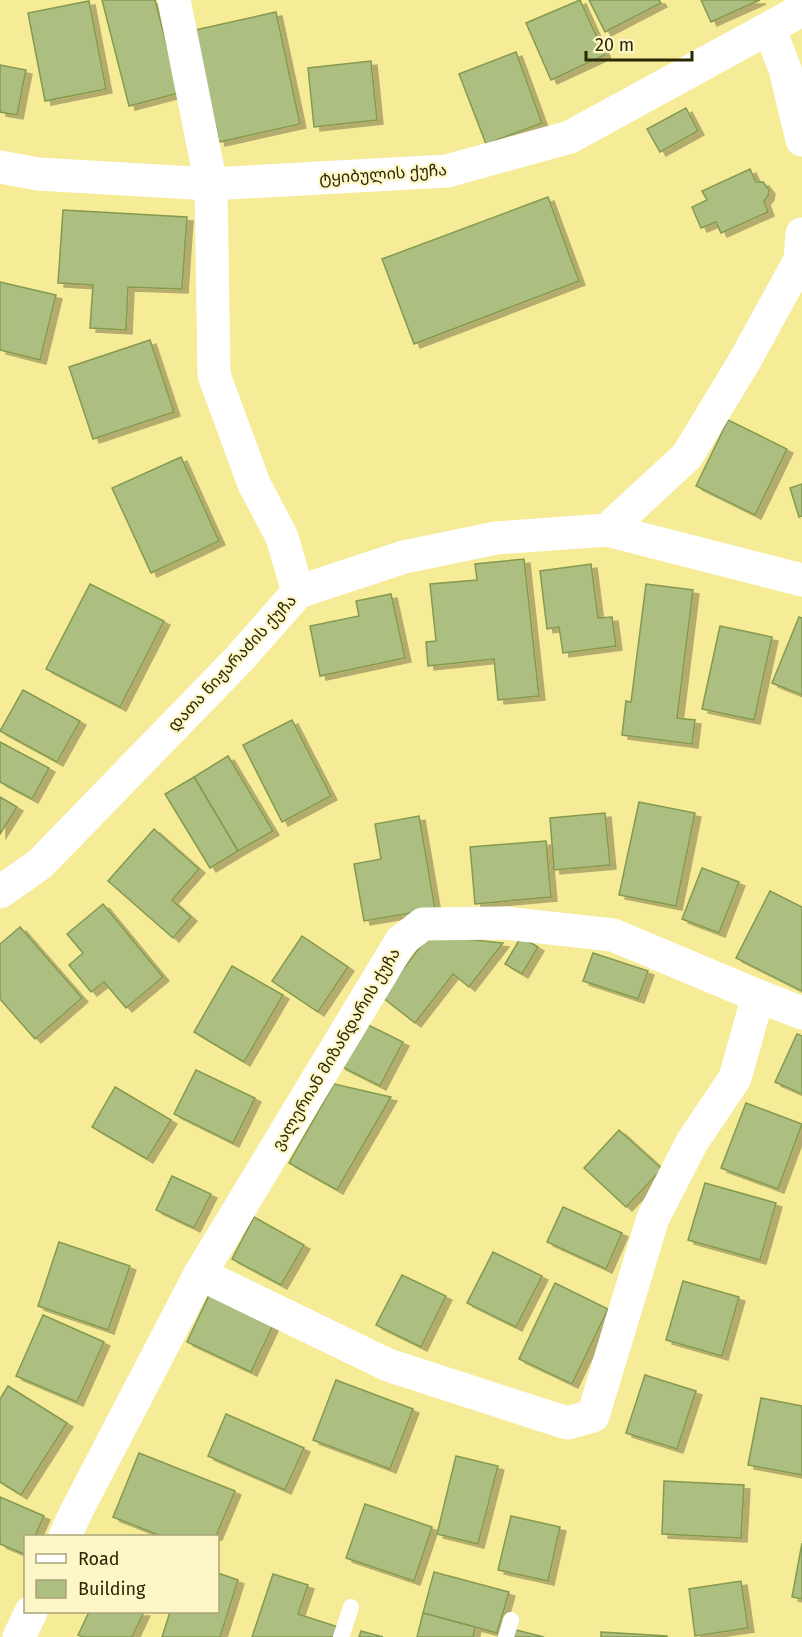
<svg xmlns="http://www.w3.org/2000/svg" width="802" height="1637" font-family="'Fira Sans','Noto Sans Georgian',sans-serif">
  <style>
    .building { fill: #acbe80; stroke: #859a4e; stroke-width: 1.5; filter: url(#shadow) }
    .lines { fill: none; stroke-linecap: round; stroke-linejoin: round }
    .lane { stroke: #fff; stroke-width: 16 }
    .street { stroke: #fff; stroke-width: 33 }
    .labels { text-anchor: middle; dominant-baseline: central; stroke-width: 4.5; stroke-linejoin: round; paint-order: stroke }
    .street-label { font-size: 16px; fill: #2c2703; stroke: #fdf7c7 }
  </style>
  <defs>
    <filter id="shadow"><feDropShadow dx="6" dy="4" stdDeviation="0" flood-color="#0004"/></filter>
  </defs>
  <rect width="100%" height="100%" fill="#f6eb97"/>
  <g class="building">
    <path d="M102 0H155L179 93 129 106Z"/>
    <path d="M580 0 605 55 551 80 526 23Z"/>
    <path d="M589 0H659L661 3 605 32Z"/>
    <path d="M701 0H760L711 22Z"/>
    <path d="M89 1 106 89 45 101 28 13Z"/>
    <path d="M276 12 300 124 219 142 195 30Z"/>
    <path d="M516 52 542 123 486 144 459 74Z"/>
    <path d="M371 61 377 120 314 127 308 68Z"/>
    <path d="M0 65 26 70 17 115 0 112Z"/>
    <path d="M686 108 698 131 660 152 647 129Z"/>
    <path d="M750 169 756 182H763L769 190 768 196 764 201 768 212 721 233 716 222 701 228 692 207 707 200 702 191Z"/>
    <path d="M548 197 579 281 414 344 382 259Z"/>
    <path d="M63 210 187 217 182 289 128 287 126 330 90 328 93 285 58 283Z"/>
    <path d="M0 282 56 295 40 360 0 350Z"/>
    <path d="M150 340 174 412 93 439 69 367Z"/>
    <path d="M728 420 787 449 755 515 696 486Z"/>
    <path d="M181 457 219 541 151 573 112 488Z"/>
    <path d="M802 484V516L799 517 790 488Z"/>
    <path d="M524 559 539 696 498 700 494 659 428 666 426 642 436 641 430 584 477 580 475 564Z"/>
    <path d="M591 564 598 618 612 617 616 646 563 653 559 627 547 629 540 571Z"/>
    <path d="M90 584 164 621 120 707 46 669Z"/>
    <path d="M646 584 693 590 677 718 695 720 692 744 622 735 626 701 631 702Z"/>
    <path d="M391 594 405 658 320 676 310 626 359 616 356 601Z"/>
    <path d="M799 617 802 618V695L772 683Z"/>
    <path d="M720 626 772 637 754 720 702 709Z"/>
    <path d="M23 690 80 721 57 762 0 731Z"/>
    <path d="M292 720 331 796 282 822 243 745Z"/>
    <path d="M0 742 49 768 32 799 0 782Z"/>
    <path d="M228 756 273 831 238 851 194 777Z"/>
    <path d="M194 777 238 851 210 868 165 794Z"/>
    <path d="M0 797 17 807 0 834Z"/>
    <path d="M639 802 695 813 676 906 619 895Z"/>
    <path d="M605 813 610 865 554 870 550 818Z"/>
    <path d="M419 816 435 909 364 921 354 864 381 859 375 824Z"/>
    <path d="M154 829 199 869 172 900 191 917 173 938 108 881Z"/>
    <path d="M546 841 551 897 475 904 470 847Z"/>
    <path d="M702 868 739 882 719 933 682 919Z"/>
    <path d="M770 891 802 907V991L736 958Z"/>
    <path d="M103 904 163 977 126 1008 104 982 91 992 69 965 83 953 67 934Z"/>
    <path d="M20 927 82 998 35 1039 0 999V944Z"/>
    <path d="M429 935 503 943 469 987 453 974 415 1023 382 997Z"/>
    <path d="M302 936 348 967 318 1012 272 981Z"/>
    <path d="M521 937 538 947 522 974 505 964Z"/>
    <path d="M593 953 648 971 638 999 583 981Z"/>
    <path d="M232 966 283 995 244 1062 194 1032Z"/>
    <path d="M362 1022 403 1042 380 1086 340 1066Z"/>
    <path d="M797 1034 802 1036V1094L775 1082Z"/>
    <path d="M196 1070 255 1098 233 1143 174 1114Z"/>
    <path d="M334 1084 391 1097 337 1190 289 1163Z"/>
    <path d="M115 1087 171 1120 147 1159 92 1127Z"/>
    <path d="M746 1103 802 1124 778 1189 721 1168Z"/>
    <path d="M619 1130 662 1169 626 1207 584 1168Z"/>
    <path d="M172 1176 211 1194 194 1228 156 1210Z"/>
    <path d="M705 1183 776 1203 760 1260 688 1240Z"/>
    <path d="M563 1207 622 1233 606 1269 547 1242Z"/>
    <path d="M254 1217 304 1245 281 1285 232 1259Z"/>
    <path d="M59 1242 130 1266 108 1330 38 1306Z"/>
    <path d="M493 1252 542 1276 516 1327 467 1303Z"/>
    <path d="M402 1275 446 1296 421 1347 376 1325Z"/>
    <path d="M683 1281 739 1297 722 1356 666 1340Z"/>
    <path d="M555 1283 608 1309 572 1384 519 1359Z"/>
    <path d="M209 1295 273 1325 251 1372 187 1342Z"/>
    <path d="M43 1315 104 1342 77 1402 16 1376Z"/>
    <path d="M645 1375 696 1391 677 1449 626 1433Z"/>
    <path d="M336 1380 413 1409 390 1469 313 1440Z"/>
    <path d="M8 1386 67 1423 21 1495 0 1482V1399Z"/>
    <path d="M761 1398 802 1406V1475L748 1465Z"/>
    <path d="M226 1414 304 1448 285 1490 208 1456Z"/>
    <path d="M139 1453 235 1491 216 1536H161L113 1517Z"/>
    <path d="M456 1456 498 1466 478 1544 437 1534Z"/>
    <path d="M664 1481 744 1485 741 1538 662 1534Z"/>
    <path d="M0 1497 44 1516 35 1536H26V1555L0 1544Z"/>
    <path d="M365 1504 432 1527 414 1581 346 1558Z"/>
    <path d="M511 1516 560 1527 548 1581 498 1570Z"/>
    <path d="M802 1543V1599L792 1597Z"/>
    <path d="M434 1572 509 1592 497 1633 423 1613Z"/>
    <path d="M218 1573 238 1580 220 1637H162L170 1612H218Z"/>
    <path d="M273 1574 308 1585 298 1614 338 1627 335 1637H252Z"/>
    <path d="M741 1581 748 1628 695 1636 689 1589Z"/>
    <path d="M89 1612H144L132 1637H83L78 1635Z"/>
    <path d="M423 1613 475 1627 473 1637H417Z"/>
    <path d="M516 1630 544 1637H514Z"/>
    <path d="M361 1631 383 1637H359Z"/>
    <path d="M601 1632 667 1636V1637H601Z"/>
  </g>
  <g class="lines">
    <g class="lane">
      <path d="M341 1637 351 1607"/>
      <path d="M506 1637 511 1620"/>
    </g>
    <g class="street">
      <path d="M174 0 211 184 214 375 254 484 282 537 298 592"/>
      <path d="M769 28 785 69 802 140"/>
      <path d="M0 167 38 174 211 184 447 171 570 137 802 10"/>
      <path d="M607 530 687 456 744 362 800 260 802 234"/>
      <path d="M0 892 40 864 239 659 298 592 404 557 496 538 607 530 802 580"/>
      <path d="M200 1274 388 1365 567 1423 593 1416 653 1218 692 1142 735 1078 758 996"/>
      <path d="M65 1536 76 1512 200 1274 401 941 423 924 504 923 613 935 758 996 802 1013"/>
      <path d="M19 1637 31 1612"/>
    </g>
  </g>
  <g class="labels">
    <g class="street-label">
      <text transform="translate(383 174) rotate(-4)">ტყიბულის ქუჩა</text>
      <text transform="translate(232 663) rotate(-47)">დათა ნიჟარაძის ქუჩა</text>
      <text transform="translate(336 1049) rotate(-59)">ვალერიან მიზანდარის ქუჩა</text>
    </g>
  </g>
  <rect x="24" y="1535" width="195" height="78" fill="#fdf7c7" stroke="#a9a479" stroke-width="1.5"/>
  <rect x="36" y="1554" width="30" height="9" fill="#ffffff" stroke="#a9a479" stroke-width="1.5"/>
  <text x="78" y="1565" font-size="18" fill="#2c2703">Road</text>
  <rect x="36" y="1580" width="30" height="18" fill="#acbe80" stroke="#a9a479" stroke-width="1.5"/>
  <text x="78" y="1595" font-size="18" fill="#2c2703">Building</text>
  <path d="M586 51v9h106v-9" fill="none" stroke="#2c2703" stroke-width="3"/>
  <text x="595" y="51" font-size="18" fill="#2c2703" stroke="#fdf7c7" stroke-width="4.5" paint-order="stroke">20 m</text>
</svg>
